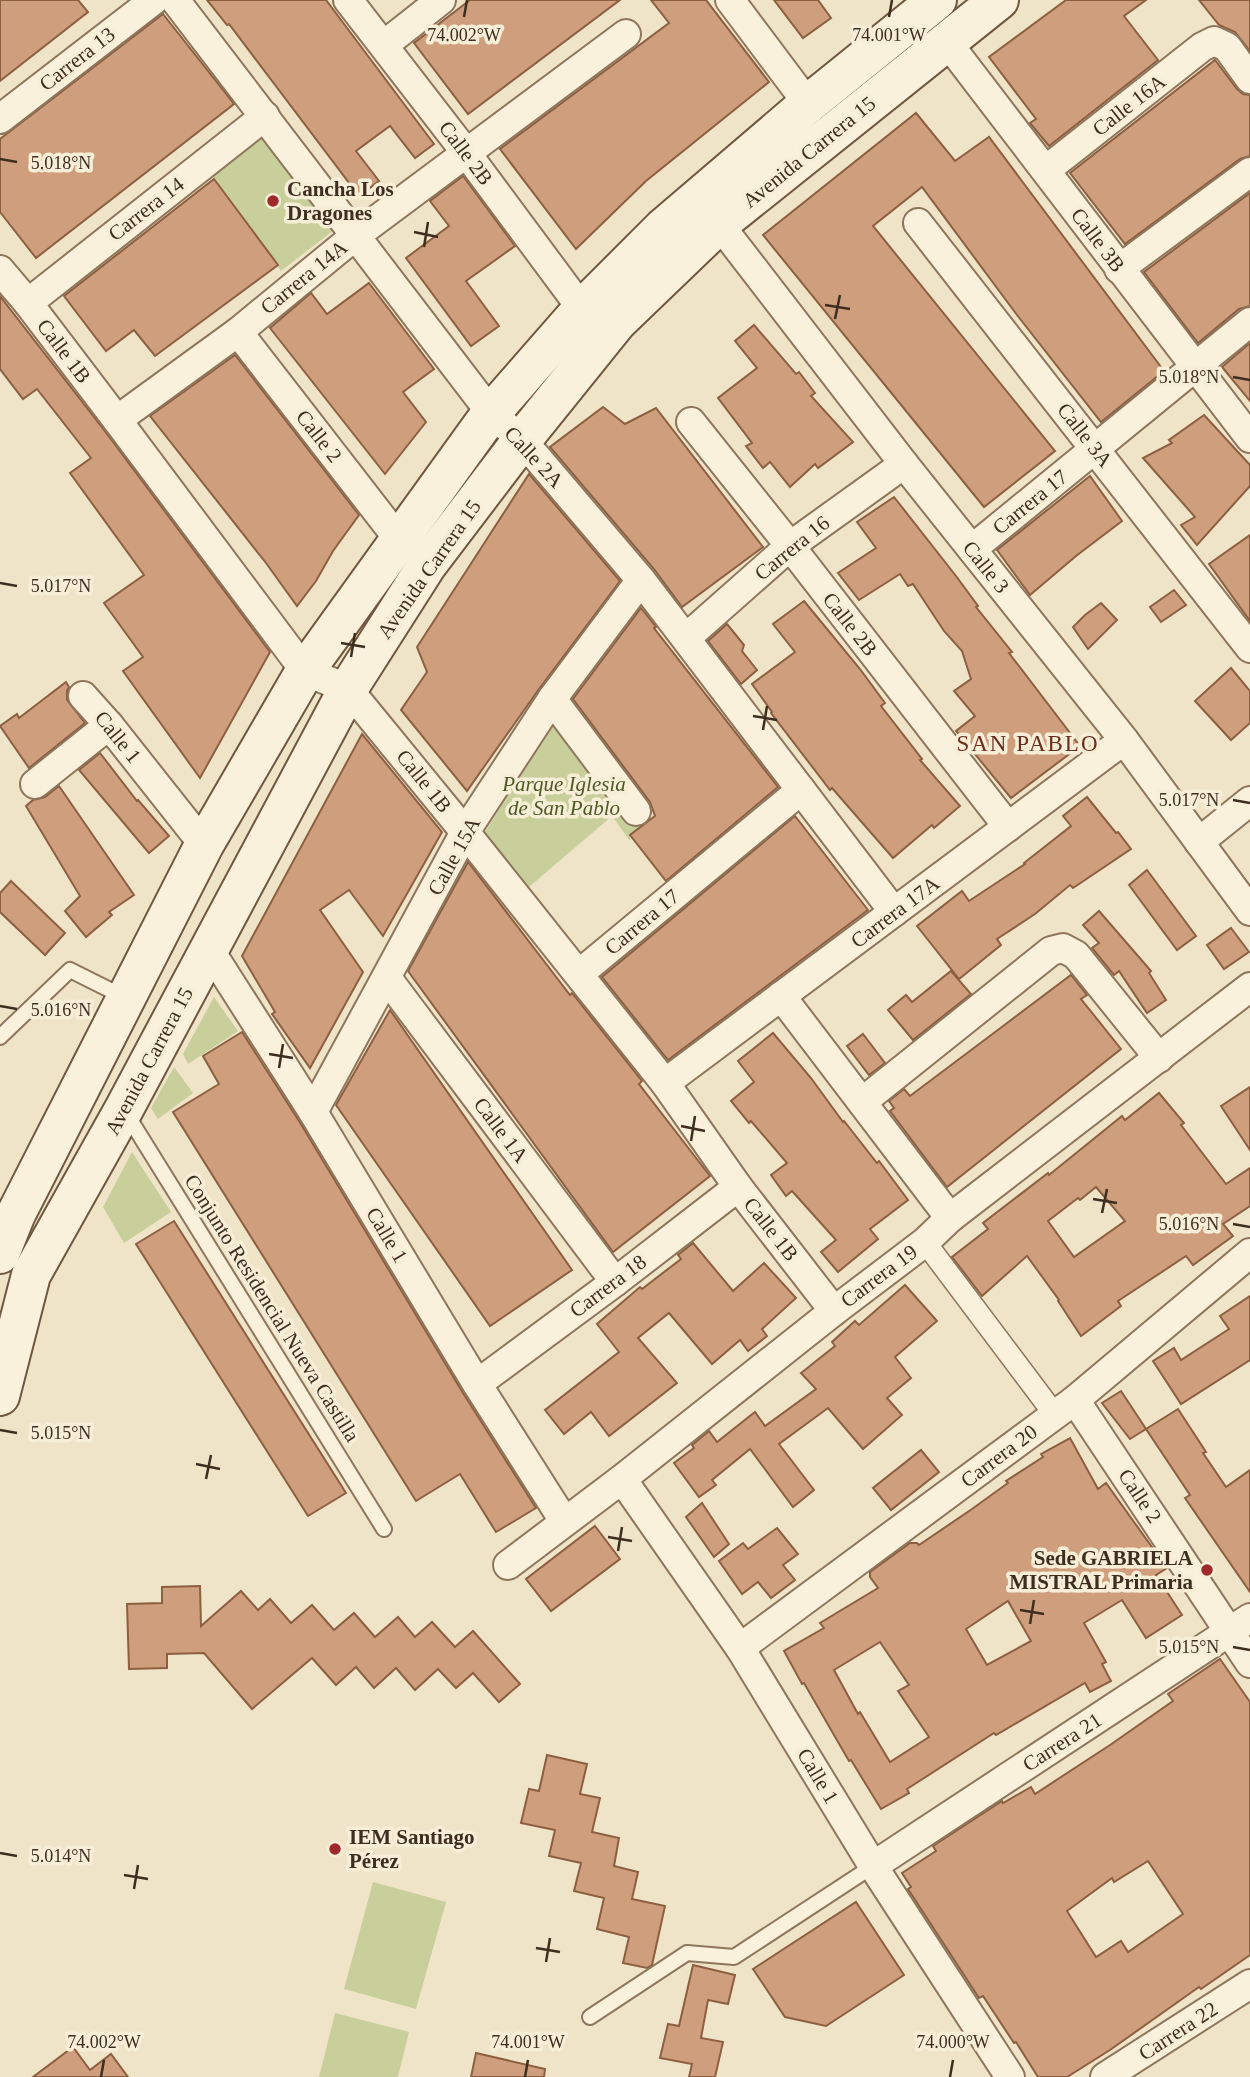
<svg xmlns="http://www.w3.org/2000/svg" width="1250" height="2077" font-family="'Times New Roman',serif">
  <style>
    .green { fill: #c9cf9b }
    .building { fill: #cf9f7d; stroke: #8d5f41; stroke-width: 2; fill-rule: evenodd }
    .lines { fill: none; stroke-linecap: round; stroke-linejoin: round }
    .service-casing { stroke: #8d765c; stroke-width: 18 }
    .pedestrian-casing { stroke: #8d765c; stroke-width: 24 }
    .minor-casing { stroke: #8d765c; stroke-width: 32 }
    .secondary-casing { stroke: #6f573f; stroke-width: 42 }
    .service { stroke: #faf1dc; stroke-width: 14 }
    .pedestrian { stroke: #faf1dc; stroke-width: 21 }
    .minor { stroke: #faf1dc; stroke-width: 28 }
    .secondary { stroke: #faf1dc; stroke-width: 38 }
    .ticks { fill: none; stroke: #3d2e20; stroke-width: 2.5 }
    .poi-dot { fill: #9e2a2b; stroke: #f7eed8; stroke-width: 2.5 }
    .labels { text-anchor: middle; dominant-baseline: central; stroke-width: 7; stroke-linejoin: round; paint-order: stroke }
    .street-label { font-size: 21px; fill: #3d2e20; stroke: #f7eed8 }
    .poi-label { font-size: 21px; font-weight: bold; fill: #3d2e20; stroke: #f7eed8; text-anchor: start }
    .park-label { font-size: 21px; font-style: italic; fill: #4d5a26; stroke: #f7eed8 }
    .neighbourhood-label { font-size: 23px; letter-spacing: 2px; fill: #6b2e1e; stroke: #f7eed8 }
    .ticks-label { font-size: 18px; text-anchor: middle; fill: #3d2e20; stroke: #f7eed8; stroke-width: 7; stroke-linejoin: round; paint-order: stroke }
  </style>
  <rect width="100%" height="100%" fill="#f0e4c8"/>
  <g class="green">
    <path d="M262 136 338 227 281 271 211 175Z"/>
    <path d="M558 718 648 822 630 835V841L612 816 522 893 481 838Z"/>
    <path d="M214 997 238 1031 188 1064 183 1054Z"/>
    <path d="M174 1067 193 1093 158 1119 151 1108Z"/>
    <path d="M132 1152 171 1212 124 1243 103 1207Z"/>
    <path d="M373 1882 446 1902 416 2009 344 1989Z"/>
    <path d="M335 2013 409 2032 398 2077H319Z"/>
  </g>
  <g class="building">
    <path d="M0 0H78L88 12 0 81Z"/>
    <path d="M207 0H326L434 144 415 158 390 126 356 151 379 181 359 196 229 24 227 25Z"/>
    <path d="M470 0H620L468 114 414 43Z"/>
    <path d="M651 0H706L769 82 646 181 576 249 500 149 669 23Z"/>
    <path d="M774 0H818L831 18 803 38Z"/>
    <path d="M1066 0H1146L1124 16 1158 60 1049 146 1030 123 1036 119 989 57Z"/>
    <path d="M1199 0H1250V51L1235 32 1219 25Z"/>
    <path d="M163 14 234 104 36 258 0 212V139Z"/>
    <path d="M1215 60 1237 89 1243 94 1250 95V156L1240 159 1125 244 1070 173Z"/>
    <path d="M916 113 955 161 989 137 1164 371 1101 422 1017 315 922 187 873 226 1055 451 984 507 763 235Z"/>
    <path d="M463 176 515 246 466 281 499 326 471 346 406 258 449 226 430 201Z"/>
    <path d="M214 179 278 265 155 356 134 330 106 351 64 296Z"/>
    <path d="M1250 193V306L1239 309 1198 343 1144 272Z"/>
    <path d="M369 283 434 369 403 392 426 422 385 474 270 328 311 293 327 314Z"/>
    <path d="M0 296 104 430 270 652 200 778 123 671 143 657 104 603 144 575 70 473 91 458 37 389 23 399 0 369Z"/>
    <path d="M754 325 796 374 799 372 815 393 811 396 853 442 818 468 815 464 790 487 770 462 763 468 746 446 752 443 718 398 757 368 735 341Z"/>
    <path d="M1250 343V401L1222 367Z"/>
    <path d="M235 355 359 515 333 551 316 581 297 606 266 563 150 416Z"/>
    <path d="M603 407 625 424 656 408 763 547 682 607 654 569 550 447Z"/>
    <path d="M1204 415 1250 465V486L1197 545 1181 525 1195 517 1143 458 1172 443 1169 440Z"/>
    <path d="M529 474 620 581 539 689 467 791 401 710 427 672 417 647Z"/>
    <path d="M1090 476 1122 521 1076 556 1030 595 997 550Z"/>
    <path d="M894 497 956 576 978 606 976 607 1012 652 1009 653 1080 746 1011 798 956 731 975 716 954 691 971 679 962 651 944 631 913 584 908 586 900 574 859 600 838 573 876 548 857 522Z"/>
    <path d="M1250 535V621L1209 564Z"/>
    <path d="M1174 590 1186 605 1161 622 1150 607Z"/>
    <path d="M804 601 860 669 885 703 881 706 922 759 920 760 960 806 934 828 932 825 893 858 832 788 830 790 771 713 772 712 752 684 795 652 773 624Z"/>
    <path d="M1101 603 1117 620 1088 649 1073 627 1085 615Z"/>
    <path d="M641 608 656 627 654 628 778 787 666 881 630 835 655 816 650 802 573 699Z"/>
    <path d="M727 624 744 645 742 651 757 670 741 684 708 641Z"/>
    <path d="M1231 668 1250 691V723L1231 740 1195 701Z"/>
    <path d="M66 682 69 687 67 691V700L85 723 29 768 0 726 17 714 19 718Z"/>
    <path d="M362 734 442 832 383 936 349 890 320 910 363 972 310 1068 272 1014 275 1012 242 956Z"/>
    <path d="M100 753 137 801 138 800 169 836 149 853 79 770Z"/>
    <path d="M59 786 134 895 109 912 112 915 86 937 65 911 80 896 26 806 33 800 45 797Z"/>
    <path d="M1087 797 1116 833 1118 832 1131 849 1073 888 1070 885 1035 914 997 939 1001 945 959 979 917 926 962 891 969 901 1025 864 1024 863 1071 826 1063 816Z"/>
    <path d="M795 816 868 910 668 1060 602 977Z"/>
    <path d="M468 862 570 995 572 993 642 1081 639 1084 710 1176 613 1252 408 971Z"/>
    <path d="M1147 870 1196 936 1177 950 1129 885Z"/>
    <path d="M11 881 65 933 45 955 0 912V893Z"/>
    <path d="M1099 911 1151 971 1149 973 1166 1000 1147 1013 1119 971 1114 975 1092 948 1099 943 1083 925Z"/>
    <path d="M1231 928 1249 952 1224 969 1207 945Z"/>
    <path d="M951 971 971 994 913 1040 888 1010 906 995 912 1002Z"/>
    <path d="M1071 975 1087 995 1081 999 1121 1049 947 1187 890 1111 894 1108 889 1101 904 1089 910 1096Z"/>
    <path d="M390 1010 572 1270 490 1326 336 1105Z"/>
    <path d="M242 1032 299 1121 463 1393 536 1508 496 1532 460 1474 416 1501 173 1112 219 1084 203 1056Z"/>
    <path d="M773 1033 811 1078 843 1122 844 1121 877 1163 879 1161 908 1200 870 1229 878 1239 838 1272 821 1252 836 1240 792 1191 786 1196 771 1175 787 1163 751 1121 749 1123 731 1101 754 1082 738 1061Z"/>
    <path d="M863 1034 885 1063 869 1075 847 1046Z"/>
    <path d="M1250 1087V1150L1221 1106Z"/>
    <path d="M1159 1093 1184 1123 1181 1125 1226 1184 1250 1168V1206L1223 1224 1233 1236 1193 1265 1186 1256 1118 1301 1121 1306 1081 1336 1058 1301 1059 1300 1027 1256 982 1296 952 1257 988 1229 983 1223 1048 1173 1049 1175 1122 1116 1125 1120ZM1096 1187 1125 1221 1074 1257 1048 1221 1078 1198 1080 1200Z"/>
    <path d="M174 1221 346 1493 308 1516 136 1244Z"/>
    <path d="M693 1243 733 1291 764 1263 796 1298 762 1329 767 1336 748 1351 740 1340 712 1364 669 1313 638 1338 677 1383 609 1436 591 1412 564 1434 545 1410 619 1352 597 1324 640 1287 642 1289 681 1259 678 1255Z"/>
    <path d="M905 1285 937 1321 895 1357 911 1378 887 1398 902 1415 863 1449 828 1408 779 1444 814 1490 793 1507 750 1449 712 1480 716 1485 699 1497 674 1463 694 1448 692 1445 709 1431 717 1442 755 1412 765 1426 816 1389 801 1373 835 1346 832 1342 855 1321 859 1325Z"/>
    <path d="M1250 1296V1360L1181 1404 1153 1361 1174 1348 1181 1360 1229 1329 1220 1316Z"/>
    <path d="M1121 1391 1146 1429 1130 1439 1102 1403Z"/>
    <path d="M1178 1409 1206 1452 1203 1453 1226 1487 1250 1470V1592L1185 1498 1190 1495 1146 1429Z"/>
    <path d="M1070 1438 1098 1489 1106 1483 1167 1568 1156 1575 1182 1615 1146 1638 1122 1600 1084 1623 1106 1662 1102 1664 1111 1681 1090 1692 1085 1683 996 1735 994 1733 907 1789 909 1793 881 1809 851 1760 849 1761 804 1683 802 1684 784 1651 824 1628 820 1623 878 1588 870 1577V1572L910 1543H917L919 1545 972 1509 1008 1483 1006 1481 1043 1457 1041 1454ZM1008 1601 1031 1641 987 1665 966 1629ZM880 1642 909 1685 898 1691 929 1737 890 1762 860 1712 858 1714 834 1670Z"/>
    <path d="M921 1450 939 1472 891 1510 873 1488Z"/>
    <path d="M702 1503 729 1544 714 1557 686 1517Z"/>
    <path d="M595 1526 620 1559 551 1611 526 1579Z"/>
    <path d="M777 1528 798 1554 783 1565 795 1580 771 1598 758 1582 742 1594 719 1561 743 1543 748 1549Z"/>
    <path d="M200 1586 201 1626 241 1591 258 1610 270 1599 291 1623 312 1605 334 1630 354 1613 375 1637 398 1617 415 1637 432 1622 455 1647 473 1631 520 1684 499 1702 473 1673 456 1688 438 1669 415 1690 396 1668 374 1688 356 1667 336 1685 312 1658 252 1709 204 1653 167 1654V1668L129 1669 127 1604 162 1603V1587Z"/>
    <path d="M1220 1659 1250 1702V1955L1201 1989 1199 1987 1110 2050 1067 2077H1038L1016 2042 1014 2043 983 1996 979 1998 908 1889 911 1887 902 1873 936 1851 933 1846 1002 1801 1003 1803 1031 1787 1035 1794 1110 1745 1173 1701 1168 1694ZM1148 1861 1183 1914 1128 1952 1121 1941 1096 1957 1067 1911 1112 1878 1114 1882Z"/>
    <path d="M547 1755 587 1764 580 1794 600 1798 592 1832 619 1838 614 1866 638 1872 632 1899 665 1906 652 1965 647 1968 623 1963 629 1937 597 1929 604 1898 574 1891 581 1863 549 1856 555 1830 521 1823 529 1789 539 1791Z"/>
    <path d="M856 1902 904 1975 826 2026 785 2017 753 1969Z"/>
    <path d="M693 1965 735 1975 728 2004 708 2000 701 2038 723 2042 715 2077H689L692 2064 660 2058 668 2024 679 2026Z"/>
    <path d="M73 2047 90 2070 111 2054 128 2077H33Z"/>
    <path d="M476 2053 545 2069 544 2077H471Z"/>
  </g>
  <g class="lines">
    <defs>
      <g id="service">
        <path d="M0 1037 70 970 126 998"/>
        <path d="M126 1113 384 1529"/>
        <path d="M590 2017 687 1953 734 1957 873 1866"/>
      </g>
      <path id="pedestrian" d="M925 1242 1055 1415"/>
      <g id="minor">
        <path d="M175 0 491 413 522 440 641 580 894 912"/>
        <path d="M348 0 467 154 582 309"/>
        <path d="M730 0 808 104"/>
        <path d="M947 42 1250 438"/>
        <path d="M384 45 441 0"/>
        <path d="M0 119 154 0"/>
        <path d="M1046 170 1202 47 1214 41 1227 47 1250 79"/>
        <path d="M918 223 1250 648"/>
        <path d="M719 224 904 464 1124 740 1250 911"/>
        <path d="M1119 269 1250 172"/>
        <path d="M0 270 28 303 117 420 305 671 348 689 465 832 665 1083 738 1187 834 1311"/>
        <path d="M28 303 265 116"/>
        <path d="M238 332 400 541"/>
        <path d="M117 420 238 332 355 236 626 34"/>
        <path d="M691 422 790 546 1008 827"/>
        <path d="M972 549 1250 322"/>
        <path d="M686 638 790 546 904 464"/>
        <path d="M83 696 109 725 204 845"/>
        <path d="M552 699 636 811"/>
        <path d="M35 784 109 725"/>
        <path d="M1199 842 1250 801"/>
        <path d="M209 949 313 1112 477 1384 564 1521"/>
        <path d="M579 974 801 790"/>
        <path d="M387 978 615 1282"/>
        <path d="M781 996 950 1218"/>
        <path d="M665 1083 1124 740"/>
        <path d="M862 1102 1051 951 1063 948 1076 955 1159 1058"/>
        <path d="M313 1112 465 832 552 699 641 580"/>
        <path d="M477 1384 615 1282 738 1187"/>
        <path d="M1075 1400 1250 1663"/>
        <path d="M622 1479 740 1648 873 1866 1010 2077"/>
        <path d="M508 1565 622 1479 834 1311 925 1242 950 1218 1250 987"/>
        <path d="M740 1648 1075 1400 1250 1253"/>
        <path d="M873 1866 1250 1618"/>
        <path d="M1105 2077 1250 1984"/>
      </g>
      <g id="secondary">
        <path d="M0 1254 16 1214 204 845 305 671 491 413 582 309 663 228 808 104 937 0"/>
        <path d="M0 1396 31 1275 124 1109 348 689 427 565 522 440 617 322 719 224 999 0"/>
      </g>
    </defs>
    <use href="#service" class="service-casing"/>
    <use href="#pedestrian" class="pedestrian-casing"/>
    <use href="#minor" class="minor-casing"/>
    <use href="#secondary" class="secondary-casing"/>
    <use href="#service" class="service"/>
    <use href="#pedestrian" class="pedestrian"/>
    <use href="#minor" class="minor"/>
    <use href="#secondary" class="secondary"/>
  </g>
  <path class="ticks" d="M464 17 467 0M889 17 892 0M0 159 17 162M414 232 438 237M424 247 428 222M825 305 850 309M835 319 840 295M1233 377 1250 380M0 583 17 586M341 643 365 647M351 657 355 633M753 716 777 720M763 730 767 706M1233 800 1250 803M0 1006 17 1009M269 1054 293 1058M279 1068 283 1044M681 1126 705 1131M691 1141 695 1116M1093 1199 1117 1203M1102 1213 1107 1189M1233 1224 1250 1227M0 1430 17 1433M196 1464 220 1469M206 1479 211 1455M608 1537 632 1541M618 1551 622 1527M1020 1610 1044 1614M1030 1624 1034 1600M1233 1647 1250 1650M0 1853 17 1856M124 1875 148 1879M134 1889 138 1865M536 1948 560 1952M546 1962 550 1938M101 2077 104 2060M525 2077 528 2060M950 2077 953 2060"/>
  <g class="poi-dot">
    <circle cx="273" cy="201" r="7"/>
    <circle cx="1207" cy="1570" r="7"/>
    <circle cx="335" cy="1849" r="7"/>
  </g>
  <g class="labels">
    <g class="street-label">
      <text transform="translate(77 59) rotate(-38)">Carrera 13</text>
      <text transform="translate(1129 105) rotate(-38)">Calle 16A</text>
      <text transform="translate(809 152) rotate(-39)">Avenida Carrera 15</text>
      <text transform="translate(466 153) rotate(53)">Calle 2B</text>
      <text transform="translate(146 209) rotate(-38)">Carrera 14</text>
      <text transform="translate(1098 240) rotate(53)">Calle 3B</text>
      <text transform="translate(304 277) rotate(-39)">Carrera 14A</text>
      <text transform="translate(64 351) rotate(53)">Calle 1B</text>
      <text transform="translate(1085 435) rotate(52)">Calle 3A</text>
      <text transform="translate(319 436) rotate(52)">Calle 2</text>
      <text transform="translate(534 457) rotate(47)">Calle 2A</text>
      <text transform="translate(1030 502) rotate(-39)">Carrera 17</text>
      <text transform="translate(792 548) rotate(-39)">Carrera 16</text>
      <text transform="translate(986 567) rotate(51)">Calle 3</text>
      <text transform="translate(429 569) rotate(-55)">Avenida Carrera 15</text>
      <text transform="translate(850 624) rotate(52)">Calle 2B</text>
      <text transform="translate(118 737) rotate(51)">Calle 1</text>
      <text transform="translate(424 781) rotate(51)">Calle 1B</text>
      <text transform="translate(454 856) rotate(-61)">Calle 15A</text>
      <text transform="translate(895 912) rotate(-37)">Carrera 17A</text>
      <text transform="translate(642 922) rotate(-40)">Carrera 17</text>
      <text transform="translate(149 1061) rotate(-62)">Avenida Carrera 15</text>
      <text transform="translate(501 1130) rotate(53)">Calle 1A</text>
      <text transform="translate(771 1229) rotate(52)">Calle 1B</text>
      <text transform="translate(387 1235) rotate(59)">Calle 1</text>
      <text transform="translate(879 1276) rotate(-37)">Carrera 19</text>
      <text transform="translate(608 1286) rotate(-37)">Carrera 18</text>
      <text transform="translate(272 1308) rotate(58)">Conjunto Residencial Nueva Castilla</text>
      <text transform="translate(999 1456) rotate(-37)">Carrera 20</text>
      <text transform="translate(1140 1496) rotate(56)">Calle 2</text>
      <text transform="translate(1062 1742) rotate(-33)">Carrera 21</text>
      <text transform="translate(818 1776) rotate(59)">Calle 1</text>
      <text transform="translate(1178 2031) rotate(-33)">Carrera 22</text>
    </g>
    <g class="poi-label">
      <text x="287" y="189">Cancha Los<tspan x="287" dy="24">Dragones</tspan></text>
      <text x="1193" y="1558" text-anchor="end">Sede GABRIELA<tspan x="1193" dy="24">MISTRAL Primaria</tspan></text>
      <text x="349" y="1837">IEM Santiago<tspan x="349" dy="24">Pérez</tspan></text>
    </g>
    <g class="park-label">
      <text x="564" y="784">Parque Iglesia<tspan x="564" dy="24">de San Pablo</tspan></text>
    </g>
    <g class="neighbourhood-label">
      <text x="1028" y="743">SAN PABLO</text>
    </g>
  </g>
  <g class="ticks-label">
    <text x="464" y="41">74.002°W</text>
    <text x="889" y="41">74.001°W</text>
    <text x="61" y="169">5.018°N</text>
    <text x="1189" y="383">5.018°N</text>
    <text x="61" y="592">5.017°N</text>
    <text x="1189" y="806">5.017°N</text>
    <text x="61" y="1016">5.016°N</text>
    <text x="1189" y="1230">5.016°N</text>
    <text x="61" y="1439">5.015°N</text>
    <text x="1189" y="1653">5.015°N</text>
    <text x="61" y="1862">5.014°N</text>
    <text x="104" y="2048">74.002°W</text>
    <text x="528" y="2048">74.001°W</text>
    <text x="953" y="2048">74.000°W</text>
  </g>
</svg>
